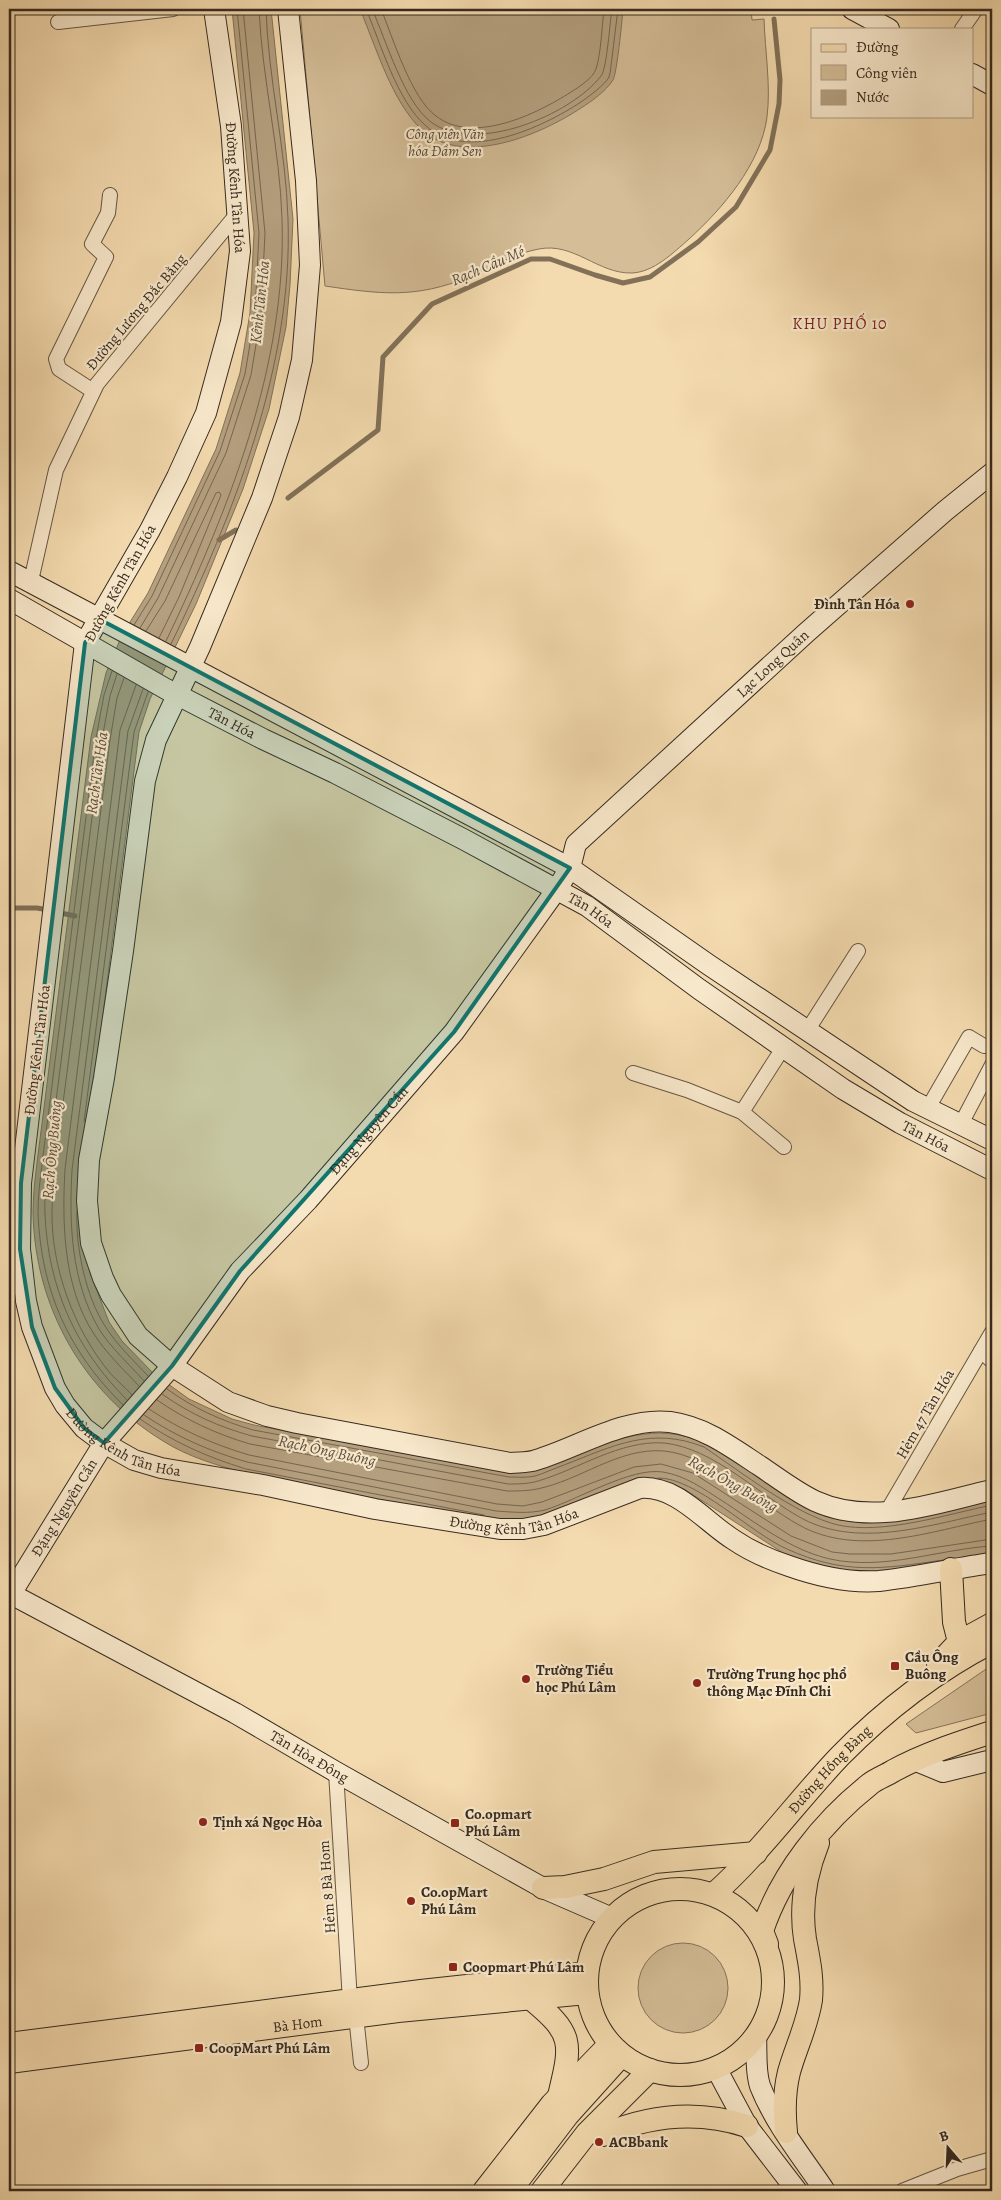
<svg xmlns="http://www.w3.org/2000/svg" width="1001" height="2200" font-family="Alegreya,serif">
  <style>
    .green { fill: #d4bd97; stroke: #86745c }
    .water { fill: #b49f7e; stroke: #827158 }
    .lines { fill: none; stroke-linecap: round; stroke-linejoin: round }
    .shore { stroke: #76654f; stroke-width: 1 }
    .stream { stroke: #827158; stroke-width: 5 }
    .street-casing { stroke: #665744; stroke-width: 16 }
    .secondary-casing { stroke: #372b20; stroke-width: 22 }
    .primary-casing { stroke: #372b20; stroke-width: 24 }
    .street { stroke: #f8e8cb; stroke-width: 14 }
    .secondary { stroke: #f8e8cb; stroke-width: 20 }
    .primary { stroke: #f4dbaf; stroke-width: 22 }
    .marked { fill: #0f766e; fill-opacity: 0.2; stroke: #0f766e; stroke-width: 4; stroke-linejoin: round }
    .poi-dot { fill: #8f2418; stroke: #f8e8cb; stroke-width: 2 }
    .labels { text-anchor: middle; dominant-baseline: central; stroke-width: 4.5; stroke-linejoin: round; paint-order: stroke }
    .park-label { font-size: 15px; font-style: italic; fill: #564838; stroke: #f8e8cb }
    .street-label { font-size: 15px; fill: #372b20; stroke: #f8e8cb }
    .poi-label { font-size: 15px; font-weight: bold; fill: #372b20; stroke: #f8e8cb; text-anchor: start }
    .water-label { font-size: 16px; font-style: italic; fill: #5c4e3c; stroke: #f8e8cb }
    .neighbourhood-label { font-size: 16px; letter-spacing: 1px; fill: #7a1f14; stroke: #f8e8cb }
  </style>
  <rect width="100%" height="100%" fill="#f4dbaf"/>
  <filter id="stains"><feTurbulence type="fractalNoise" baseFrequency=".004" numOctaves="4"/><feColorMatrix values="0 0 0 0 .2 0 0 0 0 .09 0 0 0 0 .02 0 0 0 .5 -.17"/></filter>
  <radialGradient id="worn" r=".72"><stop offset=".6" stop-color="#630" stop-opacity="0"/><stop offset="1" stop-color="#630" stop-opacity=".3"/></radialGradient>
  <g class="green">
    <path d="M300 9H751L752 20 764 19C765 51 771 86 767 117 761 164 722 209 689 239 673 253 654 272 632 273 598 274 574 242 539 249 515 253 492 268 469 277 415 299 380 294 325 286Z"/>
    <path d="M992 1665V1713L916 1733 906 1724Z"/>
    <circle cx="683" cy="1988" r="45"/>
  </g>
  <g class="water">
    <path d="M232 9H271L293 219 290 285 286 327 269 409 243 489 196 604 150 699 139 732 83 1171 84 1247 90 1273 109 1322 122 1341 153 1373 189 1399 232 1419 254 1425 509 1473C517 1472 525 1472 533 1471 543 1469 555 1463 565 1459 615 1440 653 1421 706 1443L809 1509 840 1520 874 1522 992 1500V1557L893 1572 827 1570 783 1553 684 1489 661 1483 547 1521 494 1522 245 1473C217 1465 188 1457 163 1441 83 1392 35 1307 33 1213 33 1196 35 1179 37 1163L91 737 106 673 122 635 148 593 216 449 240 373 250 313 254 233Z"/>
    <path d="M360 9H623C622 21 617 73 613 80 606 91 592 101 581 108 542 134 464 168 422 130 392 102 376 47 360 9Z"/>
  </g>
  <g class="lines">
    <g class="shore">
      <path d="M366 9C381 44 397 101 426 126 467 163 543 127 581 102 588 97 606 84 609 77 611 71 611 63 612 58 614 41 616 25 618 9"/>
      <path d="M372 9C386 40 404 102 431 122 475 155 571 115 601 76 607 69 610 20 612 9"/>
      <path d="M381 9C393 38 411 98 436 116 473 145 537 114 571 92 579 87 593 78 596 69 601 54 602 25 604 9"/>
      <path d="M134 625 152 596 220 451 245 374 255 314 259 233 237 9"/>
      <path d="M140 628 158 598 226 453 251 375 261 314 265 233 243 9"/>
      <path d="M146 631 165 601 216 493 219 492 221 495 179 597 159 638"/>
      <path d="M166 641C228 512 287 365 282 219 280 149 262 79 259 9"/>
      <path d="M171 644C234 514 293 365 288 219 286 149 268 79 266 9"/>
      <path d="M112 671 104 695 96 738 42 1164C40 1180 38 1197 38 1213 41 1290 68 1351 123 1405"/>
      <path d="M117 674 110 696 102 739 48 1164C47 1180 44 1197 45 1214 48 1287 75 1348 127 1400"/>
      <path d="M124 678 117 698 110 740 55 1165C54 1180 52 1195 52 1211 51 1267 74 1330 110 1373 117 1381 125 1387 132 1395"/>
      <path d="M136 685 120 730 65 1169C62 1222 63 1287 94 1334 106 1353 123 1369 139 1386"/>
      <path d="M143 689 128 731 72 1170C69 1223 71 1281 99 1329 111 1348 129 1364 144 1381"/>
      <path d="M84 1122 134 732 148 692"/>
      <path d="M77 1211C75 1246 86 1297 105 1326 117 1345 133 1360 148 1376"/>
      <path d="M167 1389C193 1408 222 1421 253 1430L509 1477C517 1477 527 1478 535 1476 545 1473 555 1468 564 1465 613 1446 651 1426 704 1447 741 1472 796 1515 838 1525 883 1535 948 1514 992 1505"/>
      <path d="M162 1394C190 1414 219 1427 252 1436L508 1484C517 1484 529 1484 538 1481 579 1469 620 1440 664 1443 714 1448 760 1496 803 1519 861 1549 932 1524 992 1512"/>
      <path d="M157 1400C186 1420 216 1434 250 1444L507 1491C517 1491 528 1491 537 1489 579 1481 619 1447 664 1451 709 1455 759 1503 799 1525 858 1558 931 1531 992 1519"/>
      <path d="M149 1409C181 1430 212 1444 249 1455L497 1504 523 1506 542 1502 634 1467 661 1464 693 1473 791 1536 832 1552 850 1554H891L992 1539"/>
      <path d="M144 1415C177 1437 209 1451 247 1462L496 1511C512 1512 528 1514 545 1510 577 1500 631 1467 663 1472 686 1476 702 1488 721 1500 755 1522 790 1550 830 1559 885 1571 939 1549 992 1546"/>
      <path d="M140 1419C173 1442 207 1457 246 1469L484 1515"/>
      <path d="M658 1478C695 1477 752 1534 787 1549 844 1575 883 1569 943 1560"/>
    </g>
    <g class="stream">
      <path d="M288 498 378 430 383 357 432 304 531 259H550L595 275 623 283 650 277 698 242 736 207 770 150 779 104 780 80 774 19"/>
      <path d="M219 540 236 530"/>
      <path d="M9 908H37L48 910"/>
      <path d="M56 912 75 916"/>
    </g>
    <defs>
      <g id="street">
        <path d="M58 22 173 9"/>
        <path d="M962 29 976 9"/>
        <path d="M93 391 59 369 56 359 106 257 92 244 108 213 110 195"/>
        <path d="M31 581 56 470 97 384 237 214"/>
        <path d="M807 1031 858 951"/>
        <path d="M633 1073 687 1090 742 1112 784 1147"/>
        <path d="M928 1108 969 1037 984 1046"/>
        <path d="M742 1112 783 1048"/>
        <path d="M961 1124 992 1065"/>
        <path d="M981 1351 992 1361"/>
        <path d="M886 1513 992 1332"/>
        <path d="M336 1772 350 2001"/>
        <path d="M356 2016 361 2063"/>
        <path d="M902 2191 957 2169 992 2159"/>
      </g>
      <g id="secondary">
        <path id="s1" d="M214 9 231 126 240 251 231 322 206 413 177 477 150 530 85 643 21 1183 20 1249 26 1301 32 1327 55 1388 65 1405 84 1428 104 1443 134 1460 161 1468 263 1485 375 1509 500 1529H523L544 1525 640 1488C677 1485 705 1522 734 1540 750 1551 771 1560 789 1566 817 1576 850 1583 879 1581 917 1577 955 1568 992 1563"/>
        <path d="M288 9 306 181 310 265 302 360 289 417 262 498 200 647 156 740 145 781 123 951 104 1078 89 1160 87 1201 91 1243 103 1278 111 1295 138 1336 172 1366 228 1402 267 1416 297 1423 510 1463C518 1462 528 1463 536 1460 579 1447 624 1417 670 1422 705 1427 731 1447 760 1466 778 1478 796 1492 815 1501 872 1527 935 1503 992 1490"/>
        <path d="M852 9 889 29"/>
        <path d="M972 74 992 85"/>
        <path d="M9 571 570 868 709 965 913 1101 992 1140"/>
        <path id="s2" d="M9 599 166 689 263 739 335 773 463 839 587 906 699 989 843 1089 900 1123 992 1170"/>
        <path id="s3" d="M9 1593 235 1713 336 1772 543 1888 612 1918"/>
        <path id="s4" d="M9 1597 104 1443 172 1366 240 1271 308 1200 454 1032 557 889 570 868 576 844 806 633 945 511 992 473"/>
        <path d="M914 1760 943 1772 992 1760"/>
        <path d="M756 2036C757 2052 755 2071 760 2086 775 2124 803 2158 825 2191"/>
        <path d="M716 2068 747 2126 797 2191"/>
      </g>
      <g id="primary">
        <path d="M959 1642 992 1624"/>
        <path d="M938 1664 959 1642 954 1622 951 1569"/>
        <path d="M543 1888 565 1887 604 1879 654 1862 756 1853"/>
        <circle cx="680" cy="1982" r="93"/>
        <path id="s5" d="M714 1894C761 1852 797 1801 840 1756 885 1710 936 1671 992 1642"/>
        <path d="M767 1944 762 1931C781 1874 823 1821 870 1784 876 1779 885 1776 893 1771 924 1754 958 1743 992 1732"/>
        <path d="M530 1998C574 2034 572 2042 559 2096"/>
        <path d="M9 2044 421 1991 587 1973"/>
        <path id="s6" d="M9 2062 398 2011 587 1993"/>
        <path d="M786 2132C784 2112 784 2092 789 2072 796 2047 807 2026 811 2000 813 1978 809 1960 805 1939 800 1907 806 1873 818 1843"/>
        <path d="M603 2135C650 2115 698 2110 747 2126"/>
        <path d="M484 2191 552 2104 609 2045"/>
        <path d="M510 2191 567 2116 621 2056"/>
        <path d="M542 2191 587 2133 650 2070"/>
      </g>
    </defs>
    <use href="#street" class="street-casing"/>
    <use href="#secondary" class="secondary-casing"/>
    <use href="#primary" class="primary-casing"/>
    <use href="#street" class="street"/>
    <use href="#secondary" class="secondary"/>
    <use href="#primary" class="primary"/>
  </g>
  <path class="marked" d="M99 619 570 868 454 1032 240 1271 172 1366 104 1443 84 1428 55 1388 32 1327 20 1249 21 1183 85 643Z"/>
  <g class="poi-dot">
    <circle cx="910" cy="604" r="5"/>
    <rect x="890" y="1661" width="10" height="10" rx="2.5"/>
    <circle cx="526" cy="1679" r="5"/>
    <circle cx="697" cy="1683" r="5"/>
    <circle cx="203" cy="1822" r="5"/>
    <rect x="450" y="1818" width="10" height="10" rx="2.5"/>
    <circle cx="411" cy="1901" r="5"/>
    <rect x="448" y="1962" width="10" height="10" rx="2.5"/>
    <rect x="194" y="2043" width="10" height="10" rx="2.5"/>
    <circle cx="599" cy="2142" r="5"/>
  </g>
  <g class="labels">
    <g class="park-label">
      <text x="445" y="134">Công viên Văn<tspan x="445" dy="17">hóa Đầm Sen</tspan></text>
    </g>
    <g class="street-label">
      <text stroke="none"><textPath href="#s1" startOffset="180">Đường Kênh Tân Hóa</textPath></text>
      <text transform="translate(136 312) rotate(-50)">Đường Lương Đắc Bằng</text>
      <text transform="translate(120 583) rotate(-61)">Đường Kênh Tân Hóa</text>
      <text stroke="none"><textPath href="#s4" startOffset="1214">Lạc Long Quân</textPath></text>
      <text stroke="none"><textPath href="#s2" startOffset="255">Tân Hóa</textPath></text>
      <text stroke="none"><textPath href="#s2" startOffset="660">Tân Hóa</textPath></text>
      <text transform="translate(37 1050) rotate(-83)">Đường Kênh Tân Hóa</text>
      <text stroke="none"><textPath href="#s4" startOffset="591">Đặng Nguyên Cẩn</textPath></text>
      <text stroke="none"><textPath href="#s2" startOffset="1065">Tân Hóa</textPath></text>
      <text transform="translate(925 1414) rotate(-60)">Hẻm 47 Tân Hóa</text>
      <text stroke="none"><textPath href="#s1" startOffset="1515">Đường Kênh Tân Hóa</textPath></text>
      <text stroke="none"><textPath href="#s4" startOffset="105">Đặng Nguyên Cẩn</textPath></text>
      <text stroke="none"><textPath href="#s1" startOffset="1920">Đường Kênh Tân Hóa</textPath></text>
      <text stroke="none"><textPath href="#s3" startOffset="342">Tân Hòa Đông</textPath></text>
      <text stroke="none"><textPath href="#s5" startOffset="170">Đường Hồng Bàng</textPath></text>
      <text transform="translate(327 1887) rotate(-94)">Hẻm 8 Bà Hom</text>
      <text stroke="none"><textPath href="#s6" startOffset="291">Bà Hom</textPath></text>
    </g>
    <g class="poi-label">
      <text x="900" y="604" text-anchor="end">Đình Tân Hóa</text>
      <text x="905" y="1657">Cầu Ông<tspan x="905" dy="17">Buông</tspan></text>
      <text x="536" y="1670">Trường Tiểu<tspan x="536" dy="17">học Phú Lâm</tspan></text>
      <text x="707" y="1674">Trường Trung học phổ<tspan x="707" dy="17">thông Mạc Đĩnh Chi</tspan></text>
      <text x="465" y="1814">Co.opmart<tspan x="465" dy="17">Phú Lâm</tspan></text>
      <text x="213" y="1822">Tịnh xá Ngọc Hòa</text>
      <text x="421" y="1892">Co.opMart<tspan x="421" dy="17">Phú Lâm</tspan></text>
      <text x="463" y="1967">Coopmart Phú Lâm</text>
      <text x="209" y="2048">CoopMart Phú Lâm</text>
      <text x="609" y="2142">ACBbank</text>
    </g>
    <g class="water-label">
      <text transform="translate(488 266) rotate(-23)">Rạch Cầu Mé</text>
      <text transform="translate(260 302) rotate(-84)">Kênh Tân Hóa</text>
      <text transform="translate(97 773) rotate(-82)">Rạch Tân Hóa</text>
      <text transform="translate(52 1150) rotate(-85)">Rạch Ông Buông</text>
      <text transform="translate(327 1451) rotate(12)">Rạch Ông Buông</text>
      <text transform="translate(733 1484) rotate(29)">Rạch Ông Buông</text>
    </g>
    <g class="neighbourhood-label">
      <text x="840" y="324">KHU PHỐ 10</text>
    </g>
  </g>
  <rect width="1001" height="2200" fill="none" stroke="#f4dbaf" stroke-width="30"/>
  <rect x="10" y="10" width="981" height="2180" fill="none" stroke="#372b20" stroke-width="2.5"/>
  <rect x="15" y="15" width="971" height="2170" fill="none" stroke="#372b20"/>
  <rect x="811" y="28" width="162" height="90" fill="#f8e8cb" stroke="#ab9c87"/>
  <rect x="821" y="44" width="25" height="8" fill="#f4dbaf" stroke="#ab9c87"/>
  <text x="856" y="52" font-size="15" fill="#372b20">Đường</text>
  <rect x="821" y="65" width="25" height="15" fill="#d4bd97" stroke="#ab9c87"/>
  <text x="856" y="78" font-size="15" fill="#372b20">Công viên</text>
  <rect x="821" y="90" width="25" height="15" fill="#b49f7e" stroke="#ab9c87"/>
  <text x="856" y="102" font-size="15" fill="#372b20">Nước</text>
  <g transform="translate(948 2148) rotate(341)" stroke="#f8e8cb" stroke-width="4" paint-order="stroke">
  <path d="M0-4L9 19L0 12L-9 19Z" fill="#372b20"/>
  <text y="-8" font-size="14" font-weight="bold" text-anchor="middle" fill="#372b20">B</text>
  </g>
  <rect width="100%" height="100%" filter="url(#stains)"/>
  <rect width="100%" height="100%" fill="url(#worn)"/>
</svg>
